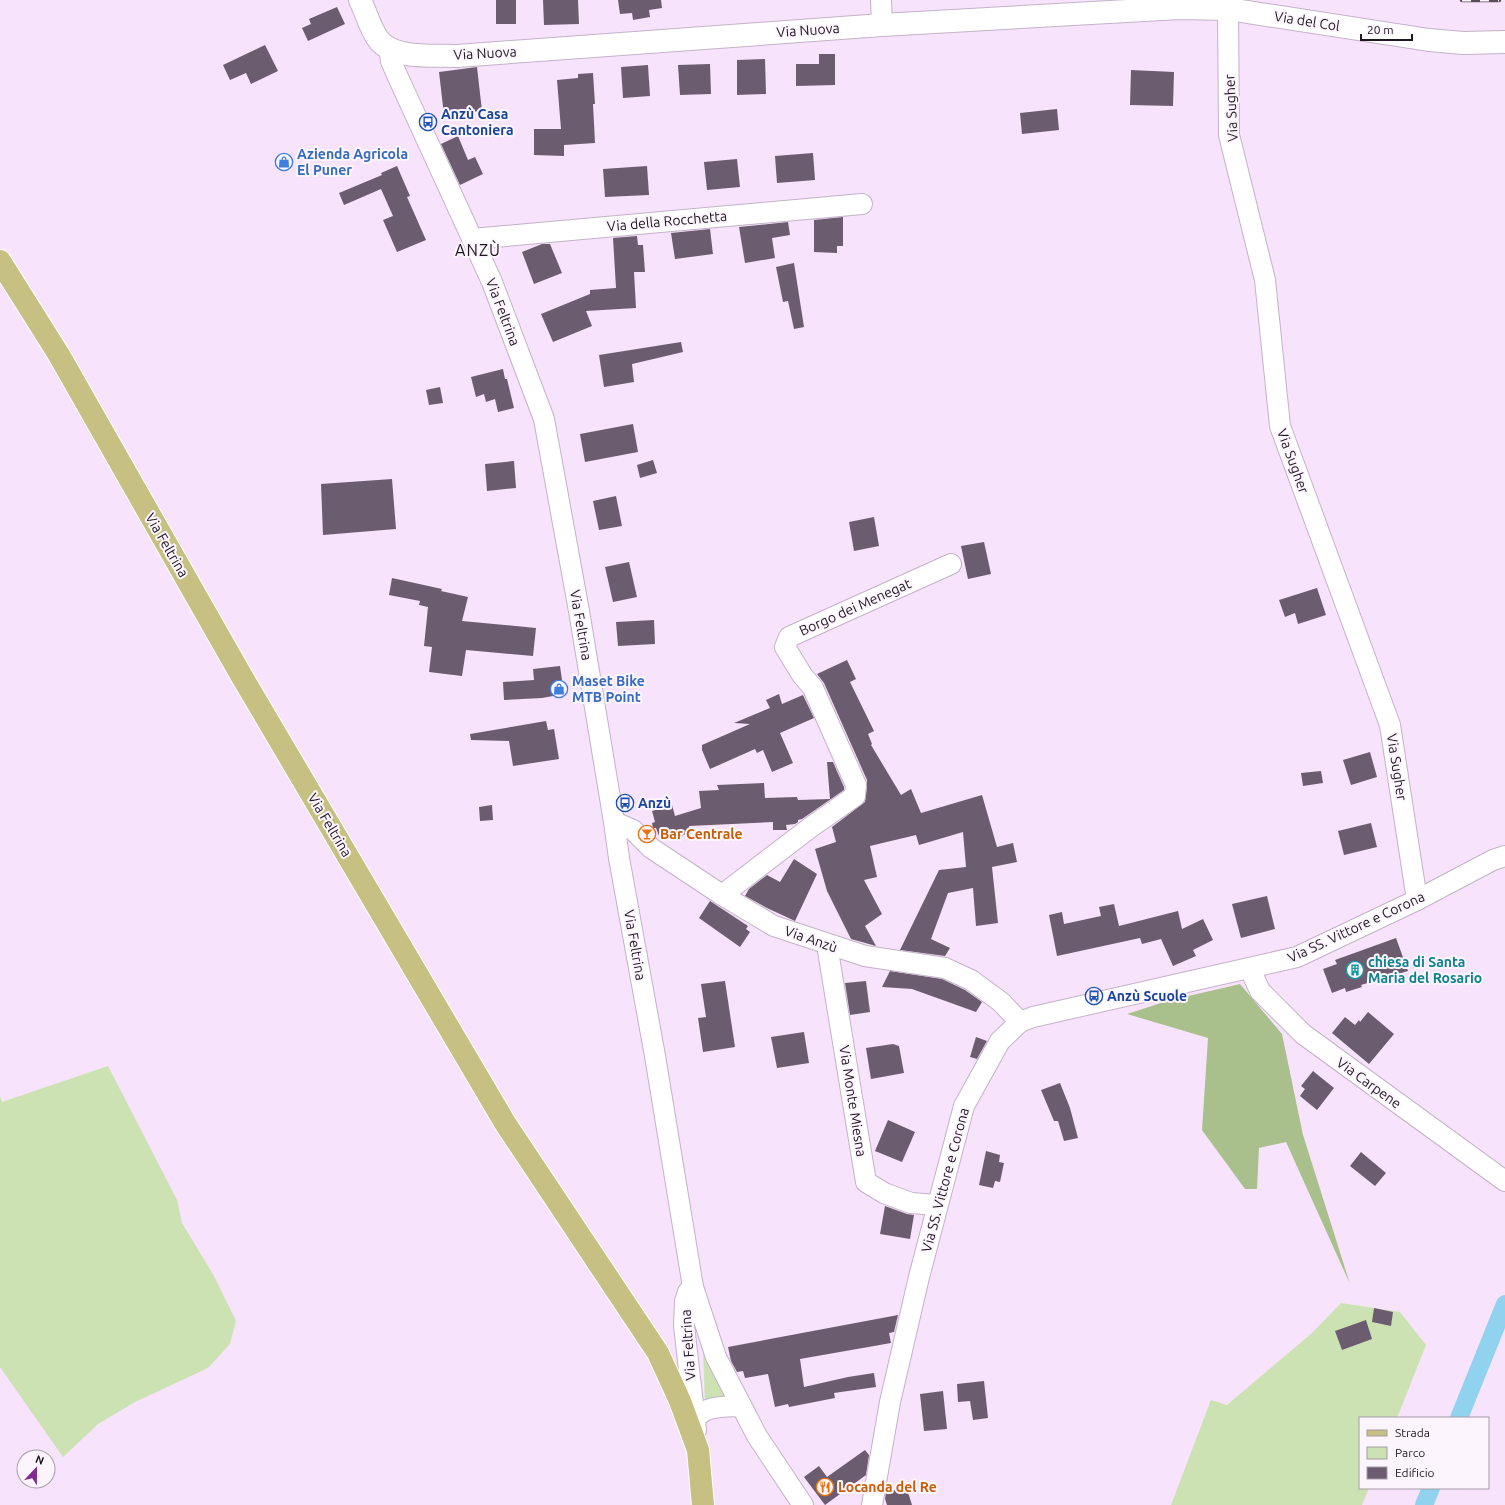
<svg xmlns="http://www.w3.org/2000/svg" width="1505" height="1505" font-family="Ubuntu,sans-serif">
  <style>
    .green { fill: #cce2b2 }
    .forest { fill: #a9c08c }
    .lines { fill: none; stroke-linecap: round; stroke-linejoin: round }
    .canal { stroke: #91d2ee; stroke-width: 18 }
    .building { fill: #6c5c70 }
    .minor-casing { stroke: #c4b2c8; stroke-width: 22 }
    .tertiary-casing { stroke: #c4b2c8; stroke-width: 24 }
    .primary-casing { stroke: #fff; stroke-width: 24 }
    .minor { stroke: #fff; stroke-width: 20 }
    .tertiary { stroke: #fff; stroke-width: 22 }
    .primary { stroke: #c7c083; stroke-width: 22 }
    .rail-casing { stroke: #584d59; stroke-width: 4.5 }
    .rail { stroke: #fdf5fe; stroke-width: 3; stroke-dasharray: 9; stroke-linecap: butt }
    .labels { text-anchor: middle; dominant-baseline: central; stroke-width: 4; stroke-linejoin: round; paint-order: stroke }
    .street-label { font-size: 14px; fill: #1e171f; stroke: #fdf5fe }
    .transit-label { font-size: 14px; font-weight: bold; fill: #164399; stroke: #fdf5fe; text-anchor: start }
    .shop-label { font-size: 14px; font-weight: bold; fill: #366cbe; stroke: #fdf5fe; text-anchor: start }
    .food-label { font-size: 14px; font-weight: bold; fill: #c56008; stroke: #fdf5fe; text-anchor: start }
    .culture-label { font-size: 14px; font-weight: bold; fill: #0d838f; stroke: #fdf5fe; text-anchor: start }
    .quarter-label { font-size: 16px; letter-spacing: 1px; fill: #1e171f; stroke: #fdf5fe }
  </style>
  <rect width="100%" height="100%" fill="#f7e3fb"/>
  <g class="green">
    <path d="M108 1066 177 1200 182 1223 214 1276 236 1321 230 1344 208 1368 135 1402 98 1424 63 1457 0 1367V1096L2 1102Z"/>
    <path d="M1341 1303 1400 1312 1426 1345 1397 1418H1360V1488H1369L1362 1505H1171L1211 1400 1227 1405 1312 1333Z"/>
    <path d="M703 1345 728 1397 705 1406Z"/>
  </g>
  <path class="forest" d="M1240 984 1282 1034 1303 1135 1350 1284 1286 1142 1259 1148 1257 1189H1245L1202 1130 1208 1038 1127 1014 1167 1001Z"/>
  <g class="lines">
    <g class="canal">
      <path d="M1459 1418 1505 1304"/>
      <path d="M1424 1505 1431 1488"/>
    </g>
  </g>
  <g class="building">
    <rect x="496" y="0" width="20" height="24"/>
    <path d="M543 0H578L579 24 544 25Z"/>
    <path d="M618 0H661L662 8 649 10 650 17 633 20 632 13 620 14Z"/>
    <path d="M337 7 345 24 308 41 302 28 311 24 309 19Z"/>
    <path d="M265 45 278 71 251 84 246 73 230 80 223 65Z"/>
    <path d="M819 54H835V85L796 86V64H819Z"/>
    <path d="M765 59 766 94 737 95V60Z"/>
    <path d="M710 64 711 94 680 95 678 65Z"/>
    <path d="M648 65 650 96 623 98 621 67Z"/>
    <path d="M477 67 482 111 444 115 439 72Z"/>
    <path d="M1131 70 1174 72 1173 106 1130 105Z"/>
    <path d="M593 73 595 104H593L595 143 564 145V156L534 155V129H561L557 80 578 78V74Z"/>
    <path d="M1057 109 1059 130 1022 134 1020 113Z"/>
    <path d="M458 136 468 160 475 157 483 174 460 185 441 144Z"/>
    <path d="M813 153 815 180 777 183 775 156Z"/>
    <path d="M737 159 740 187 707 190 704 162Z"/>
    <path d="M397 166 410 196 407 197 426 240 397 252 383 220 393 216 381 189 344 205 339 193 382 175 381 173Z"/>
    <path d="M647 166 649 195 605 197 603 169Z"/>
    <path d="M843 217V246H837V253L814 252V220Z"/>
    <path d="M788 222 790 235 772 238 775 258 745 263 739 227Z"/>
    <path d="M710 229 713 254 675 259 671 233Z"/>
    <path d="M637 236 638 245H643L645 272H634L636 308 586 311 592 326 553 342 541 314 590 294V290L616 288 613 238Z"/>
    <path d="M542 244H550L562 273 534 284 522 252Z"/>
    <path d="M794 263 804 327 794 329 788 301 783 302 776 267Z"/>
    <path d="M681 342 683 352 632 364 634 382 604 387 599 355Z"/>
    <path d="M503 369 505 379H507L514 408 498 412 495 399 486 402 484 394 476 397 471 377Z"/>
    <path d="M440 387 443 403 429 405 426 390Z"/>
    <path d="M633 424 638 452 585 462 580 434Z"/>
    <path d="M653 460 657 473 640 478 637 465Z"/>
    <path d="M514 461 516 488 487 491 485 464Z"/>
    <path d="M392 479 396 529 323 535 321 484Z"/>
    <path d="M616 496 622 526 599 530 593 501Z"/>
    <path d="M874 517 879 546 854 551 849 522Z"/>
    <path d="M984 542 991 574 968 579 961 546Z"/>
    <path d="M629 562 637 597 613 602 605 567Z"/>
    <path d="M392 578 442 589 441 591 468 597 462 621 536 628 533 656 466 650 462 676 429 672 432 647 424 646 428 607 419 605 420 601 389 595Z"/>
    <path d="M1317 588 1326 615 1298 624 1295 613 1285 617 1279 600Z"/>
    <path d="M654 620 655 644 618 646 616 622Z"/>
    <path d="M847 660 856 679 850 682 874 731 868 734 872 744 871 745 901 795 911 789 921 813 982 795 997 847 1013 843 1017 862 992 867 998 923 976 926 973 888 948 893 931 939 950 948 945 956 900 950 939 870 966 867 963 832 919 845 916 835 870 846 877 877 864 880 882 914 865 926 876 946 851 939 827 891 815 849 836 842 832 827 865 802 867 786V780L824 683 817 674Z"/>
    <path d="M560 666 564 694 542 698 504 700 503 682 534 680 533 669Z"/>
    <path d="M779 694 782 704 803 695 814 718 780 733 793 763 772 772 763 750 757 753 755 749 710 769 702 750V745L750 724 734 723 770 708 766 700Z"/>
    <path d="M546 721 548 730 554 729 559 759 513 766 509 741 471 740 470 734Z"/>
    <path d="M1370 752 1377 777 1351 785 1343 760Z"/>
    <path d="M827 762H833L844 787V790L802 819 798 820V822L795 824 786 825 787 830H773V822L689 826 691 833 661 841 656 828H653L652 823 655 822 652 811 672 805 675 816 701 808 699 791 719 790 717 785 764 783 765 798 797 797 798 800 830 799Z"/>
    <path d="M1321 771 1323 783 1303 786 1301 773Z"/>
    <path d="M492 805 493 820 480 821 479 807Z"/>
    <path d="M1371 823 1377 847 1344 855 1338 831Z"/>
    <path d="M794 859 817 874 795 921 767 908 745 896 749 889 767 875 780 882Z"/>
    <path d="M1267 896 1275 929 1241 938 1232 904Z"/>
    <path d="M710 901 748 926 746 929 750 932 740 947 699 918Z"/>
    <path d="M1114 904 1119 926 1178 911 1182 929 1203 919 1213 940 1193 950 1196 956 1173 966 1161 939 1142 944 1140 938 1057 956 1049 915 1062 912 1064 924 1101 916 1099 907Z"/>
    <path d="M1396 938 1408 971 1361 985 1362 987 1346 992 1345 988 1332 993 1323 969 1337 964 1335 960Z"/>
    <path d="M890 971 942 979 965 990 982 1002 976 1012 912 989 882 987Z"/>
    <path d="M725 981 735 1047 703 1052 698 1018 706 1017 701 984Z"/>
    <path d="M866 981 870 1012 850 1015 845 983Z"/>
    <path d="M1368 1012 1394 1034 1369 1064 1332 1033 1345 1017 1355 1025 1359 1020 1360 1022Z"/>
    <path d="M804 1032 809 1063 777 1068 771 1037Z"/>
    <path d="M976 1037 987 1041 977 1059 970 1057Z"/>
    <path d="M893 1044 899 1046 904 1073 871 1079 866 1048Z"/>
    <path d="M1313 1071 1334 1088 1317 1110 1300 1096 1305 1089 1301 1086Z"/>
    <path d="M1060 1083 1070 1108 1078 1138 1064 1141 1058 1121H1054L1041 1090Z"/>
    <path d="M888 1120 915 1132 902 1162 875 1151Z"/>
    <path d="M986 1151 1000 1155 999 1162 1004 1163 1000 1182 995 1181 993 1188 979 1185Z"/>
    <path d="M1361 1152 1386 1173 1375 1186 1350 1166Z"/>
    <path d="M885 1206 907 1214 914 1215 910 1239 880 1234Z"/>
    <path d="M1374 1308 1393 1312 1391 1326 1372 1322Z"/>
    <path d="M898 1315 894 1332 889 1333 891 1343 800 1359 804 1387 848 1377 874 1373 876 1387 834 1393 835 1398 789 1407 788 1404 775 1407 768 1374 745 1378 743 1371 737 1372 731 1361 728 1347Z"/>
    <path d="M1366 1320 1372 1339 1342 1350 1335 1331Z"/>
    <path d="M984 1381 988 1418 973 1420 970 1401 958 1402 957 1384Z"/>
    <path d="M943 1391 947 1429 924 1431 920 1394Z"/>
    <path d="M865 1450 869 1455 866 1475 825 1505 804 1477 819 1466 827 1477Z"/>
    <path d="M906 1486 912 1505H887L885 1499 886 1493Z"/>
  </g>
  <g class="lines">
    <defs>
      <g id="minor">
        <path d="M881 0 882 25"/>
        <path d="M1228 9 1229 135 1265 280 1280 426 1390 725 1417 900"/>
        <path d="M389 49 391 61 397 75 492 282 544 419 579 611 614 822 619 858 655 1056 693 1287 716 1357 757 1436 803 1505"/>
        <path d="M472 239 862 204"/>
        <path d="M614 822 633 830 651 848 722 895 774 926 865 956 945 968 971 980 1001 1002 1020 1022"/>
        <path d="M722 895 811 827 855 796 856 785 813 688 802 675 785 647 789 637 951 564"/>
        <path d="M827 945 866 1182 884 1193 911 1203 937 1205"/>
        <path d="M1250 969 1260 991 1303 1034 1505 1181"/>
        <path d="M693 1287 688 1292 685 1301 684 1326 696 1430"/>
        <path d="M695 1420C703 1405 725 1407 741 1406"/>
        <path d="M872 1505 890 1402 919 1277 964 1106 1000 1041 1020 1022 1033 1017 1297 957 1417 900 1493 860 1505 856"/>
      </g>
      <path id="tertiary" d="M360 0C366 12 370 28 378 39 393 60 434 55 457 56L882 25 1180 8 1228 9 1429 40 1463 43 1505 42"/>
      <path id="primary" d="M0 261 59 355 241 675 505 1123 658 1353 680 1401 698 1450 703 1505"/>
    </defs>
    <use href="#minor" class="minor-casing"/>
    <use href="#tertiary" class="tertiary-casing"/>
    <use href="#primary" class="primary-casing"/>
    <use href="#minor" class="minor"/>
    <use href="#tertiary" class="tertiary"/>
    <use href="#primary" class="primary"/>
    <defs>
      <path id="rail" d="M1462 0H1499"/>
    </defs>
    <use href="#rail" class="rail-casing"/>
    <use href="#rail" class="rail"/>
  </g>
  <defs>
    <symbol id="bus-ring" viewBox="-11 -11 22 22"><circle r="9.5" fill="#fdf5fe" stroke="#1a4fb4" stroke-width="1.5"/><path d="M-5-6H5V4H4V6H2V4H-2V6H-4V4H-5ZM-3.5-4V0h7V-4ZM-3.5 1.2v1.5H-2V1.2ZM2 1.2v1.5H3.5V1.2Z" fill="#1a4fb4"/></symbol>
    <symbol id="shop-ring" viewBox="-11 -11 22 22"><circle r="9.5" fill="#fdf5fe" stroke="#3f7fe0" stroke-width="1.5"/><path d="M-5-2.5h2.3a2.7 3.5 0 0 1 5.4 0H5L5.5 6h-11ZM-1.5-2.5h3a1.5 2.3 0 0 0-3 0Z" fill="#3f7fe0"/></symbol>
    <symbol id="bar-ring" viewBox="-11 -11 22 22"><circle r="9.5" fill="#fdf5fe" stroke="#e8710a" stroke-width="1.5"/><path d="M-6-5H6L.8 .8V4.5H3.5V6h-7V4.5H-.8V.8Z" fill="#e8710a"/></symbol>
    <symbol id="building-ring" viewBox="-11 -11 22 22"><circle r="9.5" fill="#fdf5fe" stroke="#0f9aa8" stroke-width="1.5"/><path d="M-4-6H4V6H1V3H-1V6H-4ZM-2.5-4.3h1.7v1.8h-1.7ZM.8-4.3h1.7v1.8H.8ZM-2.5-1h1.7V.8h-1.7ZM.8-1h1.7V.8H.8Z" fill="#0f9aa8"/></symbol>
    <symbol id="restaurant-ring" viewBox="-11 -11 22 22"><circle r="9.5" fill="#fdf5fe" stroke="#e8710a" stroke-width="1.5"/><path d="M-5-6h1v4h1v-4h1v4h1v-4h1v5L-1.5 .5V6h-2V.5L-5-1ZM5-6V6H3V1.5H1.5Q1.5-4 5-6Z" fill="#e8710a"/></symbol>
  </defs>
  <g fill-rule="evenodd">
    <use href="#bus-ring" x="418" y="112" width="20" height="20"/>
    <use href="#shop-ring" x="274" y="152" width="20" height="20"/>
    <use href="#shop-ring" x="549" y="679" width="20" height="20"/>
    <use href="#bus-ring" x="615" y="793" width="20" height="20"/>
    <use href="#bar-ring" x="637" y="824" width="20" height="20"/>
    <use href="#building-ring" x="1345" y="960" width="20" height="20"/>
    <use href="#bus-ring" x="1084" y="986" width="20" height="20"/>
    <use href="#restaurant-ring" x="815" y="1477" width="20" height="20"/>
  </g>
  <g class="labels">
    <g class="street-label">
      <text transform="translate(1307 21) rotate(9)">Via del Col</text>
      <text transform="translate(808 30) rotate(-4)">Via Nuova</text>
      <text transform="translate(485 53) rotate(-3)">Via Nuova</text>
      <text transform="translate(1231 108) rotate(-93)">Via Sugher</text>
      <text transform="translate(667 221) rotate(-5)">Via della Rocchetta</text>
      <text transform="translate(503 312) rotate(69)">Via Feltrina</text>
      <text transform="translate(1293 461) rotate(70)">Via Sugher</text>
      <text transform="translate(167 545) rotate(60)">Via Feltrina</text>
      <text transform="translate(855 607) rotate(-24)">Borgo dei Menegat</text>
      <text transform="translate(581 625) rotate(80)">Via Feltrina</text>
      <text transform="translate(1397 767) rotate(81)">Via Sugher</text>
      <text transform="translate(330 825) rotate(59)">Via Feltrina</text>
      <text transform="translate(1356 927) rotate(-25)">Via SS. Vittore e Corona</text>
      <text transform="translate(811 939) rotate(19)">Via Anzù</text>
      <text transform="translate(635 945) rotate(80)">Via Feltrina</text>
      <text transform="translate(1369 1083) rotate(36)">Via Carpene</text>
      <text transform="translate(853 1101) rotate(81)">Via Monte Miesna</text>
      <text transform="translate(945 1180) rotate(-75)">Via SS. Vittore e Corona</text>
      <text transform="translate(688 1345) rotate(-94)">Via Feltrina</text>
    </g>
    <g class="transit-label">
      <text x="441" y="114">Anzù Casa<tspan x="441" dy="16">Cantoniera</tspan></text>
      <text x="638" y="803">Anzù</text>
      <text x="1107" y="996">Anzù Scuole</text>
    </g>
    <g class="shop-label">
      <text x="297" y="154">Azienda Agricola<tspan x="297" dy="16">El Puner</tspan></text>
      <text x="572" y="681">Maset Bike<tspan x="572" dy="16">MTB Point</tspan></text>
    </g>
    <g class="food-label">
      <text x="660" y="834">Bar Centrale</text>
      <text x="838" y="1487">Locanda del Re</text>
    </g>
    <g class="culture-label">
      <text x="1368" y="962">chiesa di Santa<tspan x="1368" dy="16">Maria del Rosario</tspan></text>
    </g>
    <g class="quarter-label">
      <text x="478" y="250">ANZÙ</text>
    </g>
  </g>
  <rect x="1359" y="1417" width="130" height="72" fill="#fdf5fe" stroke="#a49ca5"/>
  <rect x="1367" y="1430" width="20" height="6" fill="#c7c083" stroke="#a49ca5"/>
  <text x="1395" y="1437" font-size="12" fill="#1e171f">Strada</text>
  <rect x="1367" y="1447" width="20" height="12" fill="#cce2b2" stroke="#a49ca5"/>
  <text x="1395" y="1457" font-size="12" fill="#1e171f">Parco</text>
  <rect x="1367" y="1467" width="20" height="12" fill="#6c5c70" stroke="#a49ca5"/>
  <text x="1395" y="1477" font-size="12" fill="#1e171f">Edificio</text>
  <g transform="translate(36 1469) rotate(22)"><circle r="19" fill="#fdf5fe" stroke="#a49ca5"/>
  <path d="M0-3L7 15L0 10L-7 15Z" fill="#822a98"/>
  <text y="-6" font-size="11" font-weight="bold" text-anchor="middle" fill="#1e171f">N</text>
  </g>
  <path d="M1361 34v6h51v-6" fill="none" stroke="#1e171f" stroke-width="2"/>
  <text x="1367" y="34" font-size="12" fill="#1e171f" stroke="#fdf5fe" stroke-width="3" paint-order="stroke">20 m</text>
</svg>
